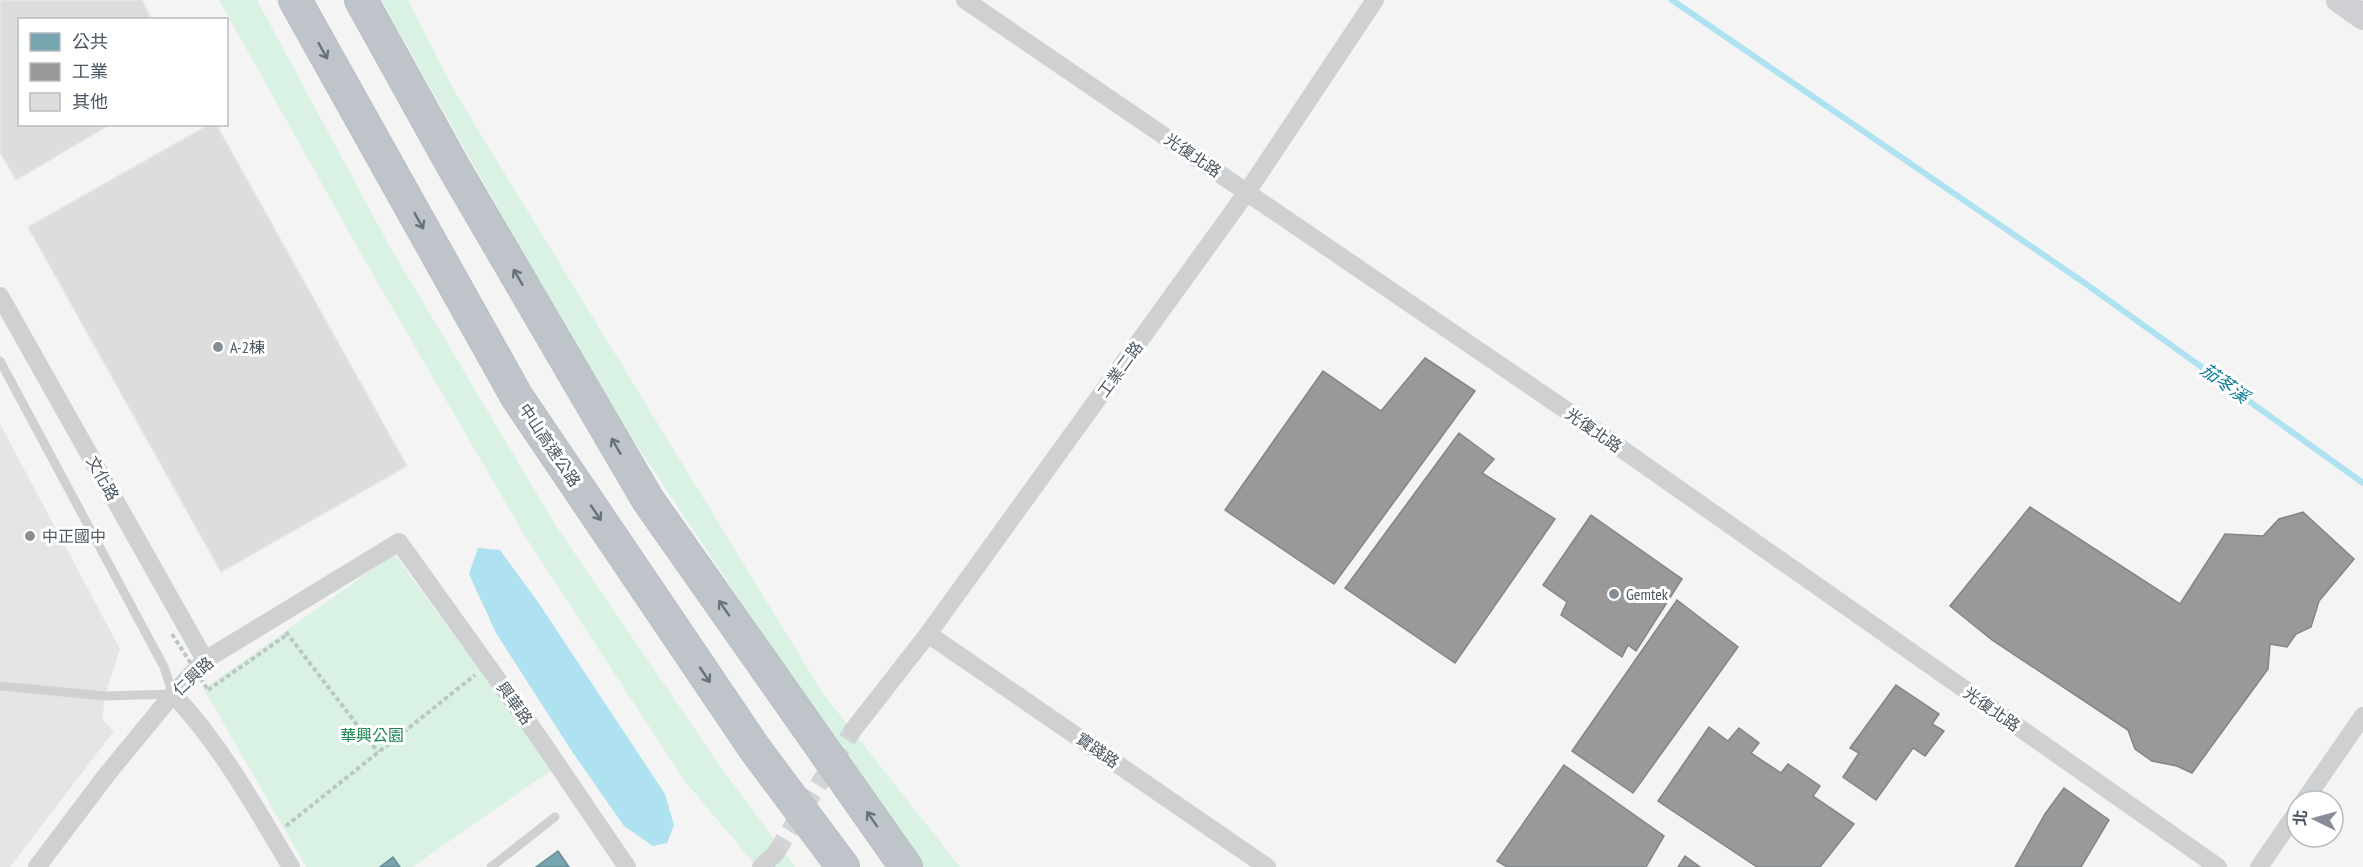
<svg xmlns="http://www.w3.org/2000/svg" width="2363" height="867" font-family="'PT Sans Narrow','Noto Sans TC',sans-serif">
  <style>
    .education { fill: #e6e5e6 }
    .green { fill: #d9f2e3 }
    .water { fill: #aee2f0 }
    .public { fill: #76a5af; stroke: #698d98; stroke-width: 1.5 }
    .industry { fill: #999; stroke: #818588; stroke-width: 1.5 }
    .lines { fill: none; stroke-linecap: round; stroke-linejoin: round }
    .stream { stroke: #aee2f0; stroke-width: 6 }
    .building { fill: #ddddde; stroke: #e5e6e7; stroke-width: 1.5 }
    .street-tunnel { stroke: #d2d4d7; stroke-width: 18; stroke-dasharray: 18 9; stroke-linecap: butt }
    .highway-casing { stroke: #b9bec3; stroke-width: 34 }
    .path { stroke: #bcc7c4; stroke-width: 4; stroke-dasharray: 4.5 3; stroke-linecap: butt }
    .lane { stroke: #ced0d2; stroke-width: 9 }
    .street { stroke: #ced0d2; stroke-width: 18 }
    .secondary { stroke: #ced0d4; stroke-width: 26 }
    .highway { stroke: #bec4c9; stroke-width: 32 }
    .path-bridge { stroke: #bcc7c4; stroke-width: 4; stroke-dasharray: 4.5 3; stroke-linecap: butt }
    .oneway { stroke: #67727b }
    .poi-dot { fill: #868d94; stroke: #fff; stroke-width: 2 }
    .labels { text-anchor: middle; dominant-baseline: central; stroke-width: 6; stroke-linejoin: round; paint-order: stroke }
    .street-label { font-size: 16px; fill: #4a5661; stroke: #fff }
    .poi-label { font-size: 16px; fill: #4a5661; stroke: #fff; text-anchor: start }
    .park-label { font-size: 16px; fill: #17864f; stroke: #fff }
    .water-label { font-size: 18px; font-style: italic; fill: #0c7c9b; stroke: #fff }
  </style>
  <rect width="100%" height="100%" fill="#f4f4f4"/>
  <path class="education" d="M0 424 120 649 105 696 102 720 114 731 10 867H0Z"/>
  <g class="green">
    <path d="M219 0H257L390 247 556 526 720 766 795 867H757L684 780 525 536 363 257Z"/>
    <path d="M381 0H408L456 94 822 692 960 867H921L826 730 599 388Z"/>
    <path d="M394 554 553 769 412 867H306L204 689Z"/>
  </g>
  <path class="water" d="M478 548 500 550 538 602 665 794 674 825 667 843 653 846 624 826 571 750 496 633 469 574Z"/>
  <g class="public">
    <path d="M558 851 569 867H536Z"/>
    <path d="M393 857 400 867H380Z"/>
  </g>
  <g class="industry">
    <path d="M1425 358 1475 391 1334 584 1225 510 1323 371 1381 411Z"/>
    <path d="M1459 433 1494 459 1482 473 1555 519 1455 663 1345 588Z"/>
    <path d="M2030 507 2180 604 2225 534 2263 536 2279 519 2303 512 2354 559 2319 601 2311 627 2296 634 2287 647 2270 644 2268 669 2192 773 2177 766 2152 761 2135 749 2128 730 1992 640 1950 606Z"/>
    <path d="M1591 515 1682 579 1636 651 1628 645 1622 657 1561 615 1567 602 1543 585Z"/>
    <path d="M1677 600 1738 647 1633 793 1572 751Z"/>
    <path d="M1896 685 1939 714 1932 724 1944 731 1925 756 1913 748 1876 800 1843 777 1859 753 1850 748Z"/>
    <path d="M1709 727 1728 741 1739 728 1759 743 1751 753 1781 773 1788 764 1820 786 1813 796 1854 824 1820 867H1757L1658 801Z"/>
    <path d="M1564 765 1664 836 1646 867H1507L1497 861Z"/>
    <path d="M2064 788 2109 820 2081 867H2015L2045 814Z"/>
    <path d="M1685 856 1700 867H1678Z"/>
  </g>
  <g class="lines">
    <path class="stream" d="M1672 0 2086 284 2363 483"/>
  </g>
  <g class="building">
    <path d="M0 0H142L152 20H20V124H111L16 180 0 152Z"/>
    <path d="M210 124H216L407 466 221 572 28 227Z"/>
  </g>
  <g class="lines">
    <path class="street-tunnel" d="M775 854 853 730"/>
    <defs>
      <g id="highway">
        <path d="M295 0 517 397 755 749 843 867"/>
        <path d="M361 0 453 166 648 500 906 867"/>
      </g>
    </defs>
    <use href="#highway" class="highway-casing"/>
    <g class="path">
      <path d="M286 632 378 752"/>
      <path d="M208 690 288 634"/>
      <path d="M286 826 475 675"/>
    </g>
    <g class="lane">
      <path d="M0 361 164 667 173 694 105 696 0 686"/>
      <path d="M491 867 555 817"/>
    </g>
    <g class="street">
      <path d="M965 0 1576 417 2218 867"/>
      <path d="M0 296 205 660"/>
      <path d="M928 634 1267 867"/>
      <path d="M173 694C221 745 255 807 291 867"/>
      <path d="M853 730 928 634 1247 192 1375 0"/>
      <path d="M2304 801 2363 716"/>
      <path d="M37 867 108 773 173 694 205 660 399 542 540 739 627 867"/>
      <path d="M761 867 775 854"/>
      <path d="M2259 867 2297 812"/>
    </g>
    <path class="secondary" d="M2339 0 2363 17"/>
    <use href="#highway" class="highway"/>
    <path class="path-bridge" d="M172 634 208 690"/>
  </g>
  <defs><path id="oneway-shaft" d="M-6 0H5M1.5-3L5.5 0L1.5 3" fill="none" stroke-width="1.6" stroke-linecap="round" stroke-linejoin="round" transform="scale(1.5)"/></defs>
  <g class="oneway">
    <use href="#oneway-shaft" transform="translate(323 51) rotate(61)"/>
    <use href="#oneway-shaft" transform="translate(419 221) rotate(61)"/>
    <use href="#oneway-shaft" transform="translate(518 277) rotate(-120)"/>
    <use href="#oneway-shaft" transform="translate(616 446) rotate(-120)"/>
    <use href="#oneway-shaft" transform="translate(596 513) rotate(56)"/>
    <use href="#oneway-shaft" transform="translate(724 608) rotate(-125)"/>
    <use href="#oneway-shaft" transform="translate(705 675) rotate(56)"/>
    <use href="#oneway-shaft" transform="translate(872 819) rotate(-125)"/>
  </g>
  <g class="poi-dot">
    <circle cx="218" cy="347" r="6"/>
    <circle cx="30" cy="536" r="6"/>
    <circle cx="1614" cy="594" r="6"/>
  </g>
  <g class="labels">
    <g class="street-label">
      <text transform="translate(1193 155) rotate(34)">光復北路</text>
      <text transform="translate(1120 369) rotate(-54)">工業二路</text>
      <text transform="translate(1594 430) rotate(35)">光復北路</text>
      <text transform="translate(550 445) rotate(56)">中山高速公路</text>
      <text transform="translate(103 478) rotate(61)">文化路</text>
      <text transform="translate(193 676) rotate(-43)">仁興路</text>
      <text transform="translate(515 703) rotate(54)">興華路</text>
      <text transform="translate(1992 709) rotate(35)">光復北路</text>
      <text transform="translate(1098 750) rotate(35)">實踐路</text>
    </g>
    <g class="poi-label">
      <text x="230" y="347">A-2棟</text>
      <text x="42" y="536">中正國中</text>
      <text x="1626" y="594">Gemtek</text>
    </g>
    <g class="park-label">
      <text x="372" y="735">華興公園</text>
    </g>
    <g class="water-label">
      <text transform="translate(2225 383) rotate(36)">茄苳溪</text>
    </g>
  </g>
  <rect x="18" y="18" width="210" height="108" fill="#ffffff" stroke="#b7bbc0" stroke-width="1.5"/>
  <rect x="30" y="33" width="30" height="18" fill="#76a5af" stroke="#b7bbc0" stroke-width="1.5"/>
  <text x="72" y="48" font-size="18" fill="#4a5661">公共</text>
  <rect x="30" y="63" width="30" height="18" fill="#999999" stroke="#b7bbc0" stroke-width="1.5"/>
  <text x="72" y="78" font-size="18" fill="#4a5661">工業</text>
  <rect x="30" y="93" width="30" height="18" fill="#ddddde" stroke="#b7bbc0" stroke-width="1.5"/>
  <text x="72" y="108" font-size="18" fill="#4a5661">其他</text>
  <g transform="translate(2315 819) rotate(275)"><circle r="28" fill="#ffffff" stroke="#b7bbc0" stroke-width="1.5"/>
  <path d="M0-4.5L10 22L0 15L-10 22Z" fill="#868d94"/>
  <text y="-9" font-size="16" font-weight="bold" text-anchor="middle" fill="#4a5661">北</text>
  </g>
</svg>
